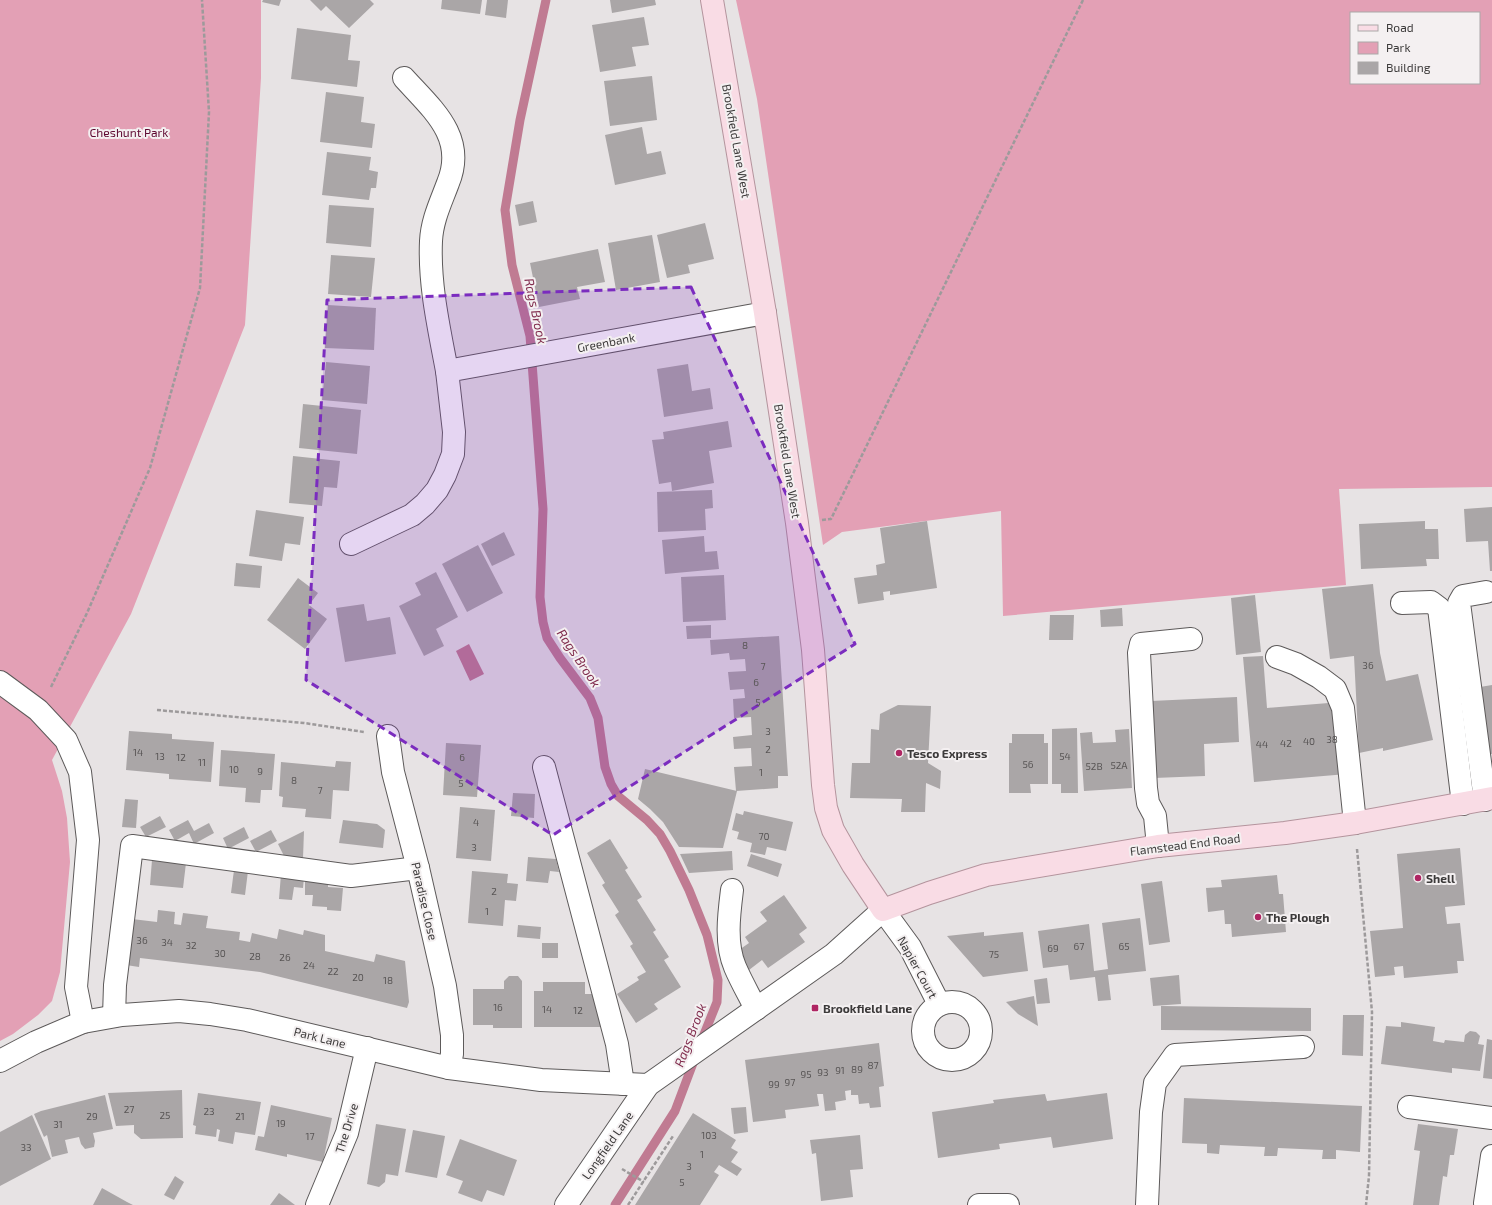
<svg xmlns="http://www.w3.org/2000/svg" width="1492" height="1205" font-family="'Exo 2',sans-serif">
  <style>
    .green { fill: #e3a0b5; fill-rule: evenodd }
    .water { fill: #c07b92 }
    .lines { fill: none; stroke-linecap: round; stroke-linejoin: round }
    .stream { stroke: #c07b92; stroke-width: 9 }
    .building { fill: #aaa6a7 }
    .minor-casing { stroke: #5d5a5a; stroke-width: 24 }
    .major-casing { stroke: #b4949d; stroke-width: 24 }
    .path { stroke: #9d9a9b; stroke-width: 2.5; stroke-dasharray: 4 2; stroke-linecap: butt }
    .minor { stroke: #fff; stroke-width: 22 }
    .major { stroke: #f9dce5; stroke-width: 22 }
    .marked { fill: #7b2cbf; fill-opacity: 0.2; stroke: #7b2cbf; stroke-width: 3; stroke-dasharray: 8 5; stroke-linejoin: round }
    .poi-dot { fill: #af2563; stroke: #f4f0f1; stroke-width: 1.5 }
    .labels { text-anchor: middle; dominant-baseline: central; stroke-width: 4; stroke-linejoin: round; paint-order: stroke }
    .number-label { font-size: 10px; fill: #585555 }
    .park-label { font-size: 12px; fill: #5e0831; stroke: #f4f0f1 }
    .street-label { font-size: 12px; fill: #3c3a3a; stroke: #f4f0f1 }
    .poi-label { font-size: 12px; font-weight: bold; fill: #3c3a3a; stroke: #f4f0f1; text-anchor: start }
    .water-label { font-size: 13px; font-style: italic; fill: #812d4e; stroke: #f4f0f1 }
  </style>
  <rect width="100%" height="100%" fill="#e7e3e4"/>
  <g class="green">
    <path d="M0 0H261V78L245 325 131 614 52 760 62 791 67 818 70 862 60 972 52 1001 38 1015 13 1034 0 1041Z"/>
    <path d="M736 0H1492V487L1339 489 1346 585 1003 616 1001 511 842 532 823 545 757 99ZM1351 13H1479V83H1351Z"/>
  </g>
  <path class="water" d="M469 644 484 674 470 681 456 651Z"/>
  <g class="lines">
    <g class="stream">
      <path d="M546 0 520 120 505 210 512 265 530 336 543 509 540 597 543 622 547 638 560 658 590 698 598 718 605 767 611 784 618 796 647 820 660 834 670 851 689 890 707 935 718 980 717 1002 701 1042"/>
      <path d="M615 1205 675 1111 695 1058"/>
    </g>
  </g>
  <g class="building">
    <path d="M263 0H281L279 6 262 2Z"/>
    <path d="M310 0H370L374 4 349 28 326 6 321 11Z"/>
    <path d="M442 0H482L480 14 441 9Z"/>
    <path d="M487 0H508L506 18 485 15Z"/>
    <path d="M610 0H655L656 5 612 13Z"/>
    <path d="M644 17 649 45 632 47 636 66 600 72 592 25Z"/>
    <path d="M297 28 351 35 348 60 360 61 357 87 291 79Z"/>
    <path d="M652 76 657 120 610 126 604 81Z"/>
    <path d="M326 92 364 97 361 122 375 124 372 148 320 142Z"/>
    <path d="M642 127 647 154 661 151 666 174 615 185 605 135Z"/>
    <path d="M327 152 371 157 369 170 378 172 376 188H371L369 200 322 195Z"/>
    <path d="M533 201 537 222 519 226 515 205Z"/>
    <path d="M329 205 374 208 371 247 326 243Z"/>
    <path d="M705 223 714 259 688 265 690 273 667 278 657 235Z"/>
    <path d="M652 235 660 282 616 290 608 243Z"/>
    <path d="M598 249 605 282 577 287 580 299 539 307 530 263Z"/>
    <path d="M331 255 375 258 371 297 328 294Z"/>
    <path d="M328 305 376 308 374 350 325 348Z"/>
    <path d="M326 362 370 366 367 404 322 400Z"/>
    <path d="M688 364 692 391 710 388 713 409 664 417 657 369Z"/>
    <path d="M303 404 361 410 357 454 299 448Z"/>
    <path d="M728 421 732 447 709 451 714 483 672 491 671 482 659 484 652 440 664 439 663 432Z"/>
    <path d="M293 456 340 461 337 488 324 487 322 506 289 503Z"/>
    <path d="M712 490 713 508 705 509 706 530 658 532 657 492Z"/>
    <path d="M1492 507V571H1490L1488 541 1466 542 1464 509Z"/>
    <path d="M256 510 304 517 300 545 285 543 282 561 249 556Z"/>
    <path d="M927 521 937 588 890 595V591L883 592 884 600 858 604 854 578 877 575 876 565 885 563 880 528Z"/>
    <path d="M1425 521V529H1438L1439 559H1426L1427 566 1361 569 1359 524Z"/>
    <path d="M504 532 515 555 492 566 481 544Z"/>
    <path d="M704 536 705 552 717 551 719 569 665 574 662 540Z"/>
    <path d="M478 545 503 593 467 612 442 564Z"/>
    <path d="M236 563 262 566 260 588 234 586Z"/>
    <path d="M436 572 458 617 436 629 444 646 424 656 399 606 421 595 415 583Z"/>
    <path d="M724 575 726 620 683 622 681 577Z"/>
    <path d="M298 578 318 593 309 605 327 619 305 649 267 620Z"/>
    <path d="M1373 584 1380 653 1386 681 1418 674 1433 740 1383 751V748L1359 753 1354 656 1330 659 1322 589Z"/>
    <path d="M1255 595 1261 652 1236 655 1231 598Z"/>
    <path d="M364 604 367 621 390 617 396 654 345 662 336 608Z"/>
    <path d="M1122 608 1123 626 1101 627 1100 610Z"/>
    <path d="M1050 615H1074L1073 640H1049Z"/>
    <path d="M711 625V638L687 639 686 626Z"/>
    <path d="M779 636 788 776H778V788L736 791 734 767 752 766 751 748 734 749 733 737 752 735 751 717 734 718 733 699 745 698 744 689 730 690 728 672 746 671 745 659 730 660 729 653 711 655 710 640Z"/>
    <path d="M1263 656 1267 708 1341 702 1347 774 1254 782 1243 657Z"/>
    <path d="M1492 685V754H1486L1480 687Z"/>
    <path d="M1237 697 1239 742 1204 744 1205 776 1154 778 1151 701Z"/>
    <path d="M898 705 931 706 928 763 941 771 940 789 926 783 925 812H901L902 799 850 798 852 763H870L871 729 879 730 880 714Z"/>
    <path d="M1077 728 1078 793H1061V784H1052V729Z"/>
    <path d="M1129 729 1132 788 1084 791 1080 733 1092 732 1093 743 1116 742 1115 730Z"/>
    <path d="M129 731 172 734V739L214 742 211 782 169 779V774L126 770Z"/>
    <path d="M1012 734H1044V743H1048V784H1030L1031 793H1009V743H1012Z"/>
    <path d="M446 743 481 745 477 797 443 795Z"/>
    <path d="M221 750 275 754 272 790H261L260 803 245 802 246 788 219 786Z"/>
    <path d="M336 761 351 762 349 791 333 790 331 819 305 817 306 809 282 807 283 797 279 796 281 762 335 767Z"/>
    <path d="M645 769 737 791 723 848 679 847 663 822 650 809 638 799Z"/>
    <path d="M513 793 535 794 534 818 511 816Z"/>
    <path d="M125 799 138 800 136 828 122 827Z"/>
    <path d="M460 807 495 810 491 861 456 858Z"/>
    <path d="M744 811 793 822 786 851 767 847 765 855 750 852 752 843 737 839 739 832 732 830 736 813 743 815Z"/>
    <path d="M160 816 166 827 146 837 140 827Z"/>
    <path d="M188 820 194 831 209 823 214 833 194 844 189 833 175 841 169 830Z"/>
    <path d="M343 820 377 824 385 830 383 848 339 843Z"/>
    <path d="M244 827 249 838 228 849 223 838Z"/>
    <path d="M271 830 277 841 256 852 250 841Z"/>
    <path d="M304 831 303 858 284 856 278 844Z"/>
    <path d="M610 839 628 868 625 870 642 897 637 900 656 930 653 932 669 957 664 960 681 987 654 1004 658 1009 636 1023 617 994 639 980 637 977 646 972 630 946 633 944 615 915 619 912 602 885 605 883 587 853Z"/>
    <path d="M1460 848 1465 905 1445 907 1447 924 1460 923 1464 961H1457L1458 973 1404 978 1403 966 1394 967 1395 975 1375 977 1370 931 1403 928 1397 854Z"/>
    <path d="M732 851 733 870 689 873 680 854Z"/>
    <path d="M751 854 782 864 778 877 747 866Z"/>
    <path d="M528 857 556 859 559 872 550 871 548 883 526 881Z"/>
    <path d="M152 860 186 863 183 888 150 885Z"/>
    <path d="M234 870 248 871 245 895 231 893Z"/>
    <path d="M472 871 508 874 507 883 518 884 516 901 505 900 503 926 468 923Z"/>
    <path d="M281 874 304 877 303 888 294 887 292 900 279 899Z"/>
    <path d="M1277 875 1279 894H1283L1286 932 1232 937 1231 924H1225L1224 910 1208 912 1206 888 1222 887 1221 880Z"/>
    <path d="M305 879 328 881V887L343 888 341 911 327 910V907L312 906 313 895H305Z"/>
    <path d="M1162 881 1170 942 1149 945 1141 884Z"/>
    <path d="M784 895 807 928 799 934 805 942 768 968 762 960 749 970 736 952 749 943 745 937 767 921 760 912Z"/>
    <path d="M158 910 175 912 174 924 181 925 183 913 208 916 206 928 240 932 239 940 250 942 252 933 277 939 279 929 303 935 304 930 325 935V951L374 962 376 954 405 961 409 1002 407 1008 260 972 140 958 139 967 126 965 132 919 157 922Z"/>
    <path d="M1140 918 1146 971 1108 975 1111 1000 1098 1001 1095 977 1070 980 1068 965 1043 968 1038 931 1089 924 1094 971 1108 969 1102 923Z"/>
    <path d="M518 925 541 927 540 939 517 937Z"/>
    <path d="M984 932V936L1023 932 1028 971 983 977 947 936Z"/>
    <rect x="542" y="943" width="16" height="15"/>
    <path d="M1179 975 1181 1004 1153 1006 1150 978Z"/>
    <path d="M509 976H518L522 981V1028H493V1025H473V989H504V981Z"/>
    <path d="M1047 978 1050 1003 1037 1004 1034 980Z"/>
    <path d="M543 982H585V994H592L601 1027H534V991H543Z"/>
    <path d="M1034 996 1038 1026 1018 1014 1006 1002Z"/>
    <path d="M1161 1006 1311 1008V1031L1161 1030Z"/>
    <path d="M1343 1015H1364L1363 1056 1342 1055Z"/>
    <path d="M1401 1022 1435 1027 1433 1041 1444 1043 1445 1040 1464 1042 1465 1035 1470 1031 1476 1032 1480 1036 1478 1044 1484 1045 1480 1071 1452 1068V1073L1381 1064 1386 1026 1401 1027Z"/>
    <path d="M1487 1039 1492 1040V1079L1483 1078Z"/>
    <path d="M879 1043 884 1086 879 1087 881 1107 870 1108 869 1103 859 1104 858 1095H851V1090L845 1091 846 1100 835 1102 836 1110 825 1111 823 1094H817L819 1106 785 1110 786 1118 753 1122 745 1060Z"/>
    <path d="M182 1090 183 1138 141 1139 134 1133V1125L116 1126 108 1093Z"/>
    <path d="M198 1093 261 1102 255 1135 235 1132 233 1144 218 1141 220 1130 217 1129 216 1137 195 1134 196 1126 193 1125Z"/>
    <path d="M1107 1093 1113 1139 1053 1148 1051 1137 999 1144 1000 1149 938 1158 932 1112 994 1103 993 1100 1045 1094 1047 1101Z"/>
    <path d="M105 1095 113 1129 93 1133 95 1141 94 1147 85 1149 81 1144 79 1137 65 1140 68 1153 52 1157 47 1135 44 1137 34 1114 41 1111Z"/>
    <path d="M1184 1098 1362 1106 1360 1152 1336 1150V1159H1322L1323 1150 1278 1148 1277 1156H1264L1265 1147 1220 1145 1219 1154 1207 1153V1144L1182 1143Z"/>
    <path d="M271 1105 332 1118 323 1162 287 1154V1157L255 1150 258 1136 264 1137Z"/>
    <path d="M746 1107 748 1132 734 1134 731 1108Z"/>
    <path d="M693 1113 736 1140 731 1148 738 1152 731 1162 742 1169 737 1176 719 1165 714 1172 719 1175 700 1205H635Z"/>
    <path d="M32 1115 51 1159 0 1186V1132Z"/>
    <path d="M376 1124 406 1129 398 1176 386 1174 385 1182 379 1187 367 1184Z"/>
    <path d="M1418 1124 1458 1129 1454 1155H1450L1447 1177 1443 1176 1439 1205H1413L1420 1151 1414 1150Z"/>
    <path d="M413 1130 445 1136 437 1178 405 1172Z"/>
    <path d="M860 1135 863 1169 850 1170 853 1197 821 1201 816 1153 812 1154 810 1140Z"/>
    <path d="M460 1139 517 1160 504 1196 487 1190 482 1202 458 1193 463 1181 446 1175Z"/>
    <path d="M175 1176 184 1182 174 1200 164 1195Z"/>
    <path d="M102 1188 127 1202 133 1205H93Z"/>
    <path d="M279 1193 295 1205H270Z"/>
  </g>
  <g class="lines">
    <defs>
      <g id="minor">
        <path d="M404 78C432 109 467 137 448 183 441 202 432 220 431 241 429 285 439 328 447 371"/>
        <path d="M351 544 412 515 425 504 437 490 445 475 453 454 454 432 447 371 765 313"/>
        <path d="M1402 603 1431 602 1439 608 1463 804"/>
        <path d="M1277 657 1296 664 1319 677 1335 689 1343 708 1355 823"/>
        <path d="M0 682 38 710 66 740 80 772 88 840 76 987 83 1022"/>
        <path d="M388 736 393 772 418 868 445 986 452 1035V1054L449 1068"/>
        <path d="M544 767 617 1044 623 1084"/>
        <path d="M1485 800 1459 603 1463 596 1486 592"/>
        <path d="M1158 846 1155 816 1148 803 1146 788 1139 653 1141 644 1191 639"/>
        <path d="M732 890C729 914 725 944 735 967 741 981 749 995 756 1009"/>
        <circle cx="952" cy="1031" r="29"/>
        <path d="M114 1016 115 985 132 846 351 876 418 868"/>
        <path d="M0 1061 36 1042 83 1022 122 1015 179 1011 210 1014 247 1020 449 1068 541 1080 648 1085"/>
        <path d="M1409 1107 1492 1118"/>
        <path d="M1485 1203 1492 1156"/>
        <path d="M317 1205 347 1133 367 1048"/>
        <path d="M566 1205 648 1085 834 954 883 910 910 947 939 1004"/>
        <path d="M979 1205H1008"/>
        <path d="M1147 1205 1151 1112 1155 1083 1175 1055 1303 1047"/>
      </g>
      <path id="major" d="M712 0 765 313 797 523 813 650 823 785 826 808 833 830 853 865 883 910 929 893 986 875 1158 846 1285 833 1355 823 1492 798"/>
    </defs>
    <use href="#minor" class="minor-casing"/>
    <use href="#major" class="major-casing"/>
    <g class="path">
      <path d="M822 520 831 519 1083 0"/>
      <path d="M51 687 87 613 150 468 200 288 209 112 202 0"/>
      <path d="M157 710 304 723 364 732"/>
      <path d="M1357 849 1372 1012 1369 1176 1366 1205"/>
      <path d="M622 1169 644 1182"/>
      <path d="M628 1205 673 1136"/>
    </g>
    <use href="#minor" class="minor"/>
    <use href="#major" class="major"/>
  </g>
  <path class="marked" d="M691 287 855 644 553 835 306 680 327 300Z"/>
  <g class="poi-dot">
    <circle cx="899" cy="753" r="4"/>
    <circle cx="1418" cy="878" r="4"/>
    <circle cx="1258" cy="917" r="4"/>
    <rect x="811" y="1004" width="8" height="8" rx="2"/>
  </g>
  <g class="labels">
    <g class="number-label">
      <text x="745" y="645">8</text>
      <text x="1368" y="665">36</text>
      <text x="763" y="666">7</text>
      <text x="756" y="682">6</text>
      <text x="758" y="702">5</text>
      <text x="768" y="731">3</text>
      <text x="1332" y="739">38</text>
      <text x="1309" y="741">40</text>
      <text x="1286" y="743">42</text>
      <text x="1262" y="744">44</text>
      <text x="768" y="749">2</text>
      <text x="138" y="752">14</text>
      <text x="160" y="756">13</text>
      <text x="1065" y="756">54</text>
      <text x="181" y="757">12</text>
      <text x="462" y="757">6</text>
      <text x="202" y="762">11</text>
      <text x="1028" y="764">56</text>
      <text x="1119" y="765">52A</text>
      <text x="1094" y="766">52B</text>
      <text x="234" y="769">10</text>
      <text x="260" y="771">9</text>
      <text x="761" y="772">1</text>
      <text x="294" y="780">8</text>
      <text x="461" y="783">5</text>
      <text x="320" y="790">7</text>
      <text x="476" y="822">4</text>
      <text x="764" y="836">70</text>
      <text x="474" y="847">3</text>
      <text x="494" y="891">2</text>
      <text x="487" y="911">1</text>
      <text x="142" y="940">36</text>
      <text x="167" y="942">34</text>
      <text x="191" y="945">32</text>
      <text x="1079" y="946">67</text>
      <text x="1124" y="946">65</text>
      <text x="1053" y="948">69</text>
      <text x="220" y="953">30</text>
      <text x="994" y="954">75</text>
      <text x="255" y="956">28</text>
      <text x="285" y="957">26</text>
      <text x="309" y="965">24</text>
      <text x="333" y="971">22</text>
      <text x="358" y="977">20</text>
      <text x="388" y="980">18</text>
      <text x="498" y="1007">16</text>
      <text x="547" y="1009">14</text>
      <text x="578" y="1010">12</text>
      <text x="873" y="1065">87</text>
      <text x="857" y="1069">89</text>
      <text x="840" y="1070">91</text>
      <text x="823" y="1072">93</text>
      <text x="806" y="1074">95</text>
      <text x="790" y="1082">97</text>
      <text x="774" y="1084">99</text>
      <text x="129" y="1109">27</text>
      <text x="209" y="1111">23</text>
      <text x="165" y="1115">25</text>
      <text x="92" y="1116">29</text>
      <text x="240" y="1116">21</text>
      <text x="281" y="1123">19</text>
      <text x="58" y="1124">31</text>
      <text x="709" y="1135">103</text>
      <text x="310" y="1136">17</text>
      <text x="26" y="1147">33</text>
      <text x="702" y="1154">1</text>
      <text x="689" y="1166">3</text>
      <text x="682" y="1182">5</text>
    </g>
    <g class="park-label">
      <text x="129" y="132">Cheshunt Park</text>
    </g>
    <g class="street-label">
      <text transform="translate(737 141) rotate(80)">Brookfield Lane West</text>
      <text transform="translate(606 342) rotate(-11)">Greenbank</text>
      <text transform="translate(788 461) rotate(81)">Brookfield Lane West</text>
      <text transform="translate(1185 844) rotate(-7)">Flamstead End Road</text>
      <text transform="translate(425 901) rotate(77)">Paradise Close</text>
      <text transform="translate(918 967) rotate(61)">Napier Court</text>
      <text transform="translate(320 1037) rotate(14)">Park Lane</text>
      <text transform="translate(346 1128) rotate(-73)">The Drive</text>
      <text transform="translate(607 1145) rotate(-55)">Longfield Lane</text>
    </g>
    <g class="poi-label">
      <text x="907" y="753">Tesco Express</text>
      <text x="1426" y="878">Shell</text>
      <text x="1266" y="917">The Plough</text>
      <text x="823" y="1008">Brookfield Lane</text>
    </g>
    <g class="water-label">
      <text transform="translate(536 311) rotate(78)">Rags Brook</text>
      <text transform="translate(579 658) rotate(56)">Rags Brook</text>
      <text transform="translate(690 1035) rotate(-69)">Rags Brook</text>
    </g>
  </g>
  <rect x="1350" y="12" width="130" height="72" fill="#f4f0f1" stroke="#aaa7a8"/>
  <rect x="1358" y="25" width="20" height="6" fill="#f9dce5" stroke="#aaa7a8"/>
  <text x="1386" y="32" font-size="12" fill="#3c3a3a">Road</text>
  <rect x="1358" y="42" width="20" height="12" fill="#e3a0b5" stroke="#aaa7a8"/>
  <text x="1386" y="52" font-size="12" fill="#3c3a3a">Park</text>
  <rect x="1358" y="62" width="20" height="12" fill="#aaa6a7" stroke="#aaa7a8"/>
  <text x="1386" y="72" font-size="12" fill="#3c3a3a">Building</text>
</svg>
